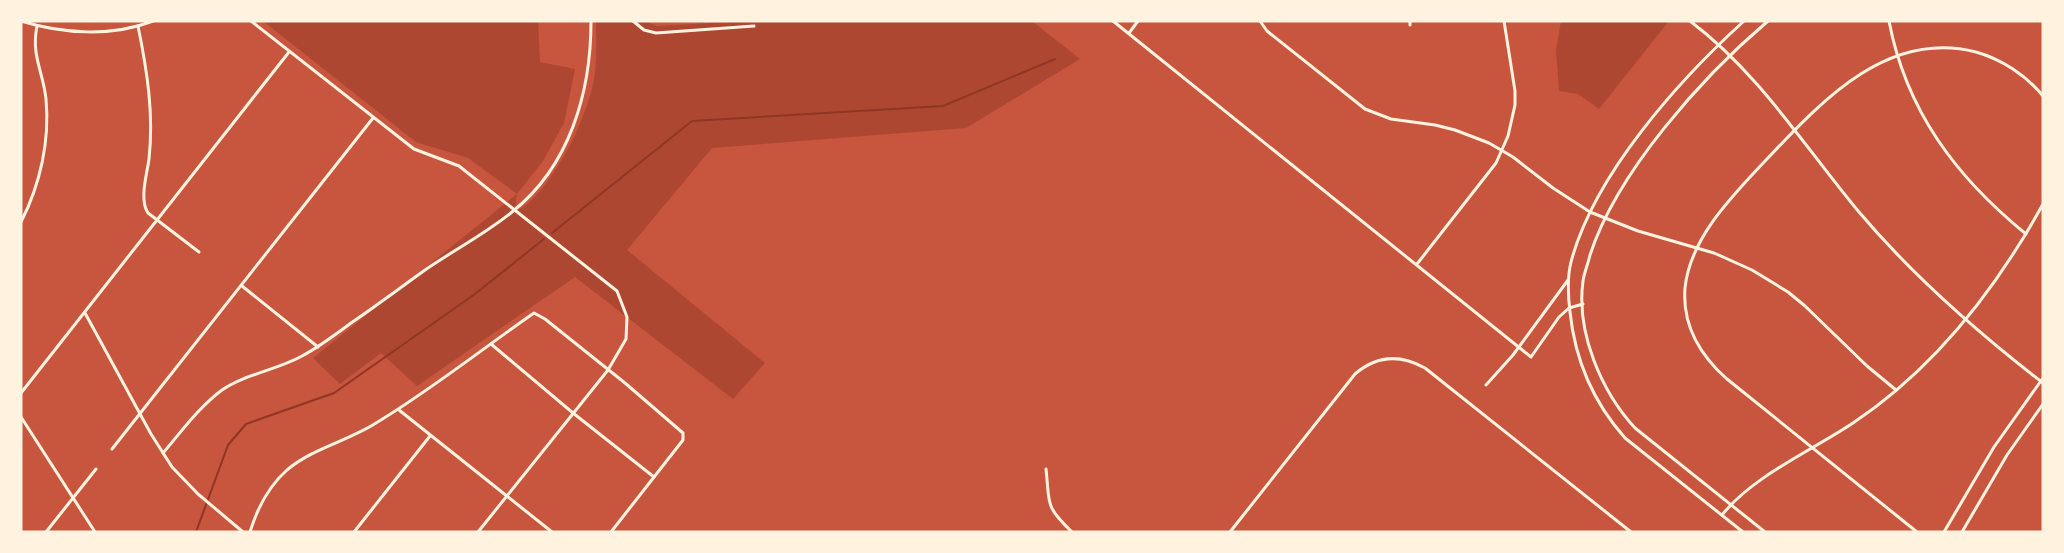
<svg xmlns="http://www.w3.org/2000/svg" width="2064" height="553" font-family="Manrope,sans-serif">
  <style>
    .green { fill: #ae4732 }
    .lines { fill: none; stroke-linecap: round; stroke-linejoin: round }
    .stream { stroke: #8f3625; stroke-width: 2 }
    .minor { stroke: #fff3e0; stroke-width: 3 }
  </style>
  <rect width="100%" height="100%" fill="#c8553d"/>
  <g class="green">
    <path d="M263 21H538L540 62 575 69 564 123 543 161 517 194 515 210C534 210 569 150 576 133 584 114 593 92 595 72 597 55 596 38 596 21H645L657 26 751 21H1032L1080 59 966 128 712 148 627 250 765 363 733 399 575 277 417 386 381 353 340 384 313 358 517 194 468 158 416 142Z"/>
    <path d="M1561 21H1669L1599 109 1578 94 1559 91 1556 50Z"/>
  </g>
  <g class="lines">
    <g class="stream">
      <path d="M552 233 692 121 943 106 1055 59"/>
      <path d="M196 532 228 445 246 424 334 393 475 294 544 239"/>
    </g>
    <g class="minor">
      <path d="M21 21C63 34 112 37 153 21"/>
      <path d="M251 21 414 149 459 166 617 291 627 317 626 339 608 370 478 532"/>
      <path d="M633 21 644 30 656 33 754 26"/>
      <path d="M1113 21 1531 357 1559 317 1569 308 1583 304"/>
      <path d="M1260 21 1267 31 1365 109 1391 119 1435 125 1455 130 1489 143 1513 157 1553 188 1590 212 1638 231 1714 253 1752 270 1788 292 1805 306 1867 366 1896 390"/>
      <path d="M1410 21V25"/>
      <path d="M1690 21C1759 73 1804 146 1859 212 1913 276 1977 332 2043 383"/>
      <path d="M1889 21C1906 111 1957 178 2026 234"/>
      <path d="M138 26C147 70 154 114 149 159 147 174 139 200 148 213L199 252"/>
      <path d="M1129 33 1138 21"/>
      <path d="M21 222C40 185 50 141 46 99 43 71 31 56 37 26"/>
      <path d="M1417 264 1496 163 1508 136 1515 105V91L1504 21"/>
      <path d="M242 286 318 347"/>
      <path d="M85 313 151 434 172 467 198 494 243 532"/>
      <path d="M491 344 573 413 654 477"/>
      <path d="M1486 385 1513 355 1568 280"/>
      <path d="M21 393 289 52"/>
      <path d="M399 410 552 532"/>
      <path d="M21 417 95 532"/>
      <path d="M112 449 373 118"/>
      <path d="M163 453C181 432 199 407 222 390 245 374 277 370 302 356 319 347 335 335 351 323 376 306 400 288 425 270 454 250 485 234 512 212 570 166 591 92 591 21"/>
      <path d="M1046 469C1050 504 1044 505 1072 532"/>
      <path d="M1722 515C1753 476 1811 451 1853 423 1934 369 1996 289 2043 204"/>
      <path d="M46 532 96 469"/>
      <path d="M250 532C257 509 269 486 287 470 313 448 348 441 376 423 431 390 482 349 534 313L545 319 625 383 683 433V440L611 532"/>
      <path d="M354 532 430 436"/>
      <path d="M1230 532 1355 374C1377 355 1400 354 1425 368L1631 532"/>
      <path d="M1743 532 1625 438C1593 402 1575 360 1570 312 1568 296 1567 278 1571 262 1594 175 1678 81 1744 21"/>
      <path d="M1765 532 1635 428C1601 391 1576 332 1583 281 1584 273 1588 264 1590 255 1617 172 1702 77 1768 21"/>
      <path d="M1917 532 1727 379C1700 355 1682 326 1685 288 1690 238 1733 195 1766 160 1821 102 1887 29 1976 52 2001 59 2026 75 2043 96"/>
      <path d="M1944 532 1994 447 2043 378"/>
      <path d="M1962 532 2007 455 2043 404"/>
    </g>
  </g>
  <rect width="2064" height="553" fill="none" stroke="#fff3e0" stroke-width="45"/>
</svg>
